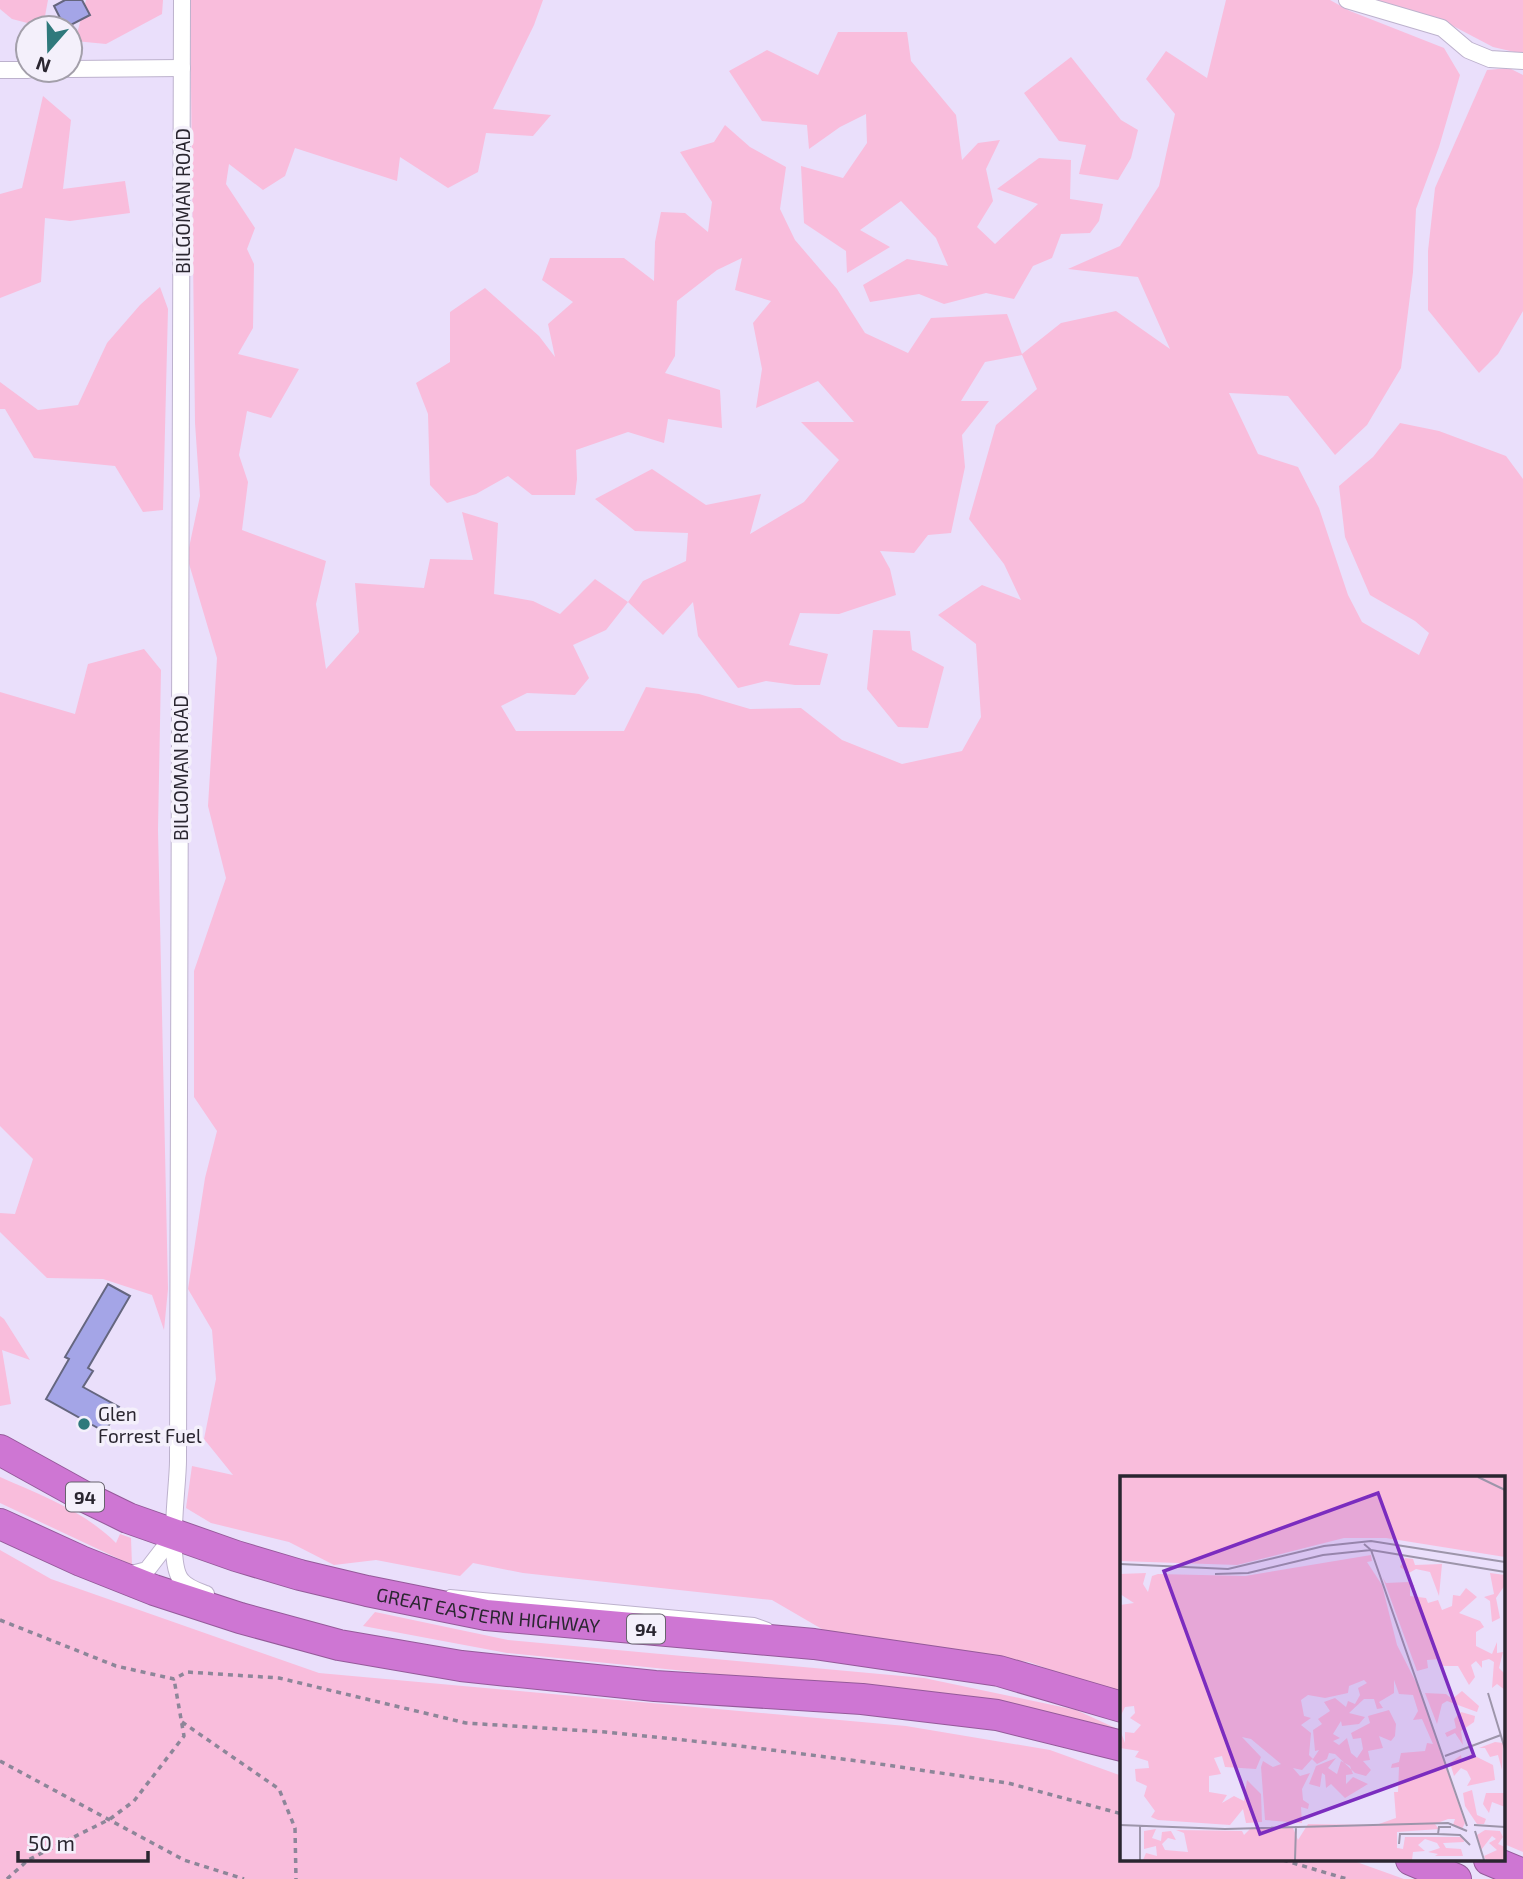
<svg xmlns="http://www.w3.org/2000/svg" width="1523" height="1879" font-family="'Exo 2',sans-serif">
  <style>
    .green { fill: #f9bddc; fill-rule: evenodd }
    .building { fill: #a4a5e7; stroke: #65667f; stroke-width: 2 }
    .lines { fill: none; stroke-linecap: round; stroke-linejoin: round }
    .lane-casing { stroke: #bdb2cd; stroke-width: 10 }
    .street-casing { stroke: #bdb2cd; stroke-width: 18 }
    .highway-casing { stroke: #955a9a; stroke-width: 32 }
    .path { stroke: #8d8699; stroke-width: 3.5; stroke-dasharray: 5 5; stroke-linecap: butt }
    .lane { stroke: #fff; stroke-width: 8 }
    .street { stroke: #fff; stroke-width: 16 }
    .highway { stroke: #ce76d3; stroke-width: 30 }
    .poi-dot { fill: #2f797c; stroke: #f4f0fb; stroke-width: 2.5 }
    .labels { text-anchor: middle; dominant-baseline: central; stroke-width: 7; stroke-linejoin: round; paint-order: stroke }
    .shield { fill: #f4f0fb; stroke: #67636d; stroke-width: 2 }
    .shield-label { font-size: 18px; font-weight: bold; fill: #2a2630 }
    .street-label { font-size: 19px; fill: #2a2630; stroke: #f4f0fb }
    .poi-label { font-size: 19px; fill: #2a2630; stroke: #f4f0fb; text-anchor: start }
    .inset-road { fill: none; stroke: #9d95aa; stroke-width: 2 }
    .view { fill: #7b2cbf; fill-opacity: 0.15; stroke: #7b2cbf; stroke-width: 3.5 }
    .inset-edge { fill: none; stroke: #2a2630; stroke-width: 3.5 }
  </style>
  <rect width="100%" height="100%" fill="#eadffb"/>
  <g class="green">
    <path d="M0 0H48L43 27 12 19 0 9Z"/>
    <path d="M86 0H163L162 14 106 44 75 41Z"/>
    <path d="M190 0H543L534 25 493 109 551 115 533 136 486 133 478 172 448 188 400 157 397 181 295 148 285 176 263 190 229 164 226 184 255 228 247 249 254 264 253 328 238 354 299 369 271 418 247 411 239 455 248 482 242 530 326 561 316 604 326 669 359 632 355 583 424 588 430 559 473 560 462 512 498 523 494 594 533 601 560 614 595 579 628 602 643 581 686 561 688 533 635 531 595 499 652 469 706 505 761 494 750 534 804 502 839 460 801 422H854L818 381 756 408 762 369 753 323 771 301 735 290 742 258 717 270 677 301 675 356 665 373 720 390 722 428 668 419 664 443 628 432 576 450 577 479 575 495H532L508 476 476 494 447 503 430 485 428 414 416 383 450 362V312L485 288 539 336 555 357 548 324 573 302 542 280 550 258H624L654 281 655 242 661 212 685 213 708 232 712 202 680 152 714 142 725 125 750 147 786 167 780 209 795 240 837 289 865 333 908 353 931 318 1007 314 1022 354 1061 323 1116 311 1170 349 1138 277 1068 269 1120 246 1159 186 1175 114 1146 79 1166 51 1207 78 1226 0H1330L1350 11 1444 48 1460 75 1439 147 1416 209 1413 272 1401 368 1367 425 1335 455 1288 396 1229 393 1258 454 1298 467 1319 508 1348 595 1362 622 1419 655 1429 633 1415 621 1370 595 1345 537 1339 486 1373 457 1400 423 1439 431 1506 456 1523 479V1852L1504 1844V1478H1122V1696L1029 1662 839 1639 772 1600 523 1573 473 1563 460 1576 376 1560 334 1565 289 1542 211 1523 186 1508 192 1466 233 1475 204 1439 216 1379 212 1330 188 1289 205 1178 217 1131 194 1097V971L226 878 208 806 217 658 187 557 200 496 195 423ZM1022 355 1037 389 996 425 969 519 1004 564 1021 600 982 585 938 615 976 644 981 717 962 751 902 764 842 740 801 708 750 709 699 694 646 687 624 731H516L501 706 527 693 575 695 589 678 573 645 606 630 628 602 663 635 693 602 698 636 738 688 766 681 795 685H820L828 654 789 645 800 613 839 614 896 595 890 569 880 551 914 553 928 535 951 533 965 467 962 435 989 401H961L985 362Z"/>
    <path d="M1359 0H1523V54L1493 47 1436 17 1382 9Z"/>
    <path d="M838 32H907L911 61 956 115 962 160 978 143 1000 140 986 169 993 201 977 227 995 244 1038 204 997 189 1039 158 1071 160 1070 199 1103 204 1099 221 1090 233 1061 234 1052 258 1033 266 1014 299 986 293 944 304 919 294 870 302 863 285 907 259 948 266 936 238 901 201 860 230 890 247 847 273 846 251 804 223 801 166 843 178 867 143 866 114 840 127 809 149 807 125 762 121 729 71 767 50 818 75Z"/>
    <path d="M1071 57 1121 120 1138 130 1131 158 1118 180 1079 174 1086 145 1059 141 1024 93Z"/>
    <path d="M1509 68 1523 75V311L1498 354 1479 373 1428 310V251L1435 188 1487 70Z"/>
    <path d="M43 96 71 120 63 189 125 181 130 213 70 221 45 218 41 282 0 298V194L22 188Z"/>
    <path d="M160 287 168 309 163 510 143 512 115 466 34 458 5 409H0V382L38 410 78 405 107 343 140 305Z"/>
    <path d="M873 630 910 631 912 650 944 667 928 728 898 727 867 689Z"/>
    <path d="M144 649 161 670 158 830 168 1289 164 1330 152 1295 103 1279 47 1278 0 1232V1213L15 1214 33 1159 0 1126V692L75 714 88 664Z"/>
    <path d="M0 1316 4 1319 30 1360 2 1350 11 1404 0 1406Z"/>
    <path d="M0 1477C41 1495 84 1511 116 1543L120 1534 131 1538 132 1565 0 1503Z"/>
    <path d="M0 1550 51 1579 319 1673 906 1726 1050 1750 1122 1776V1860H1351L1404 1879H0Z"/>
    <path d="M375 1612 508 1640 924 1678 1076 1710 1122 1731 1059 1723 960 1695 783 1681 507 1653 363 1626Z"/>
  </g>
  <g class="building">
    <path d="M65 0H82L90 15 65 28 54 6Z"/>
    <path d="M108 1284 130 1296 88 1368 93 1371 83 1387 119 1407 105 1432 46 1399 69 1359 65 1357Z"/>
  </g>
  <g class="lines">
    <defs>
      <path id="lane" d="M450 1594 754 1622 768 1627"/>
      <g id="street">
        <path d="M182 0 178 1461C178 1487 166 1564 182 1581 188 1588 198 1591 206 1594"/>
        <path d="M1347 0 1442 28 1468 50 1490 59 1523 61"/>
        <path d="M70 69 182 68"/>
        <path d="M0 70H28"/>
        <path d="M124 1576 147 1570 174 1535"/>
      </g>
      <g id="highway">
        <path id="s1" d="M0 1450 85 1497 128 1518 236 1556 300 1575 367 1591 486 1615 814 1644 999 1671 1122 1707"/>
        <path d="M0 1524 81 1561 154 1590 240 1618 339 1645 461 1666 508 1671 655 1686 862 1699 997 1715 1122 1746"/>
        <path d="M1411 1860 1456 1879"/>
        <path d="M1489 1860 1523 1874"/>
      </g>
    </defs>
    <use href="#lane" class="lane-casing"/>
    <use href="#street" class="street-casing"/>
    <use href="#highway" class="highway-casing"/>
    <g class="path">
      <path d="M0 1620 116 1666 174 1679 187 1672 279 1678 466 1723 605 1732 732 1745 866 1762 1008 1783 1122 1814"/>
      <path d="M182 1722 279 1789 295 1828 296 1879"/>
      <path d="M0 1761 184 1860 244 1879"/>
      <path d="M1283 1860 1347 1879"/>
      <path d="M7 1879 28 1860 110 1819 134 1801 184 1736 174 1679"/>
    </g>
    <use href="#lane" class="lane"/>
    <use href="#street" class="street"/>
    <use href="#highway" class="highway"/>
  </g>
  <circle class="poi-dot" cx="84" cy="1424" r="7"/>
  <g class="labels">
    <g class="shield">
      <rect x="66" y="1482.5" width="38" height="29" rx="5"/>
      <rect x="627" y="1614.5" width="38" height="29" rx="5"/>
    </g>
    <g class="shield-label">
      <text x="85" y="1497">94</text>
      <text x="646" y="1629">94</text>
    </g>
    <g class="street-label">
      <text transform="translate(182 201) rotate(-90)">BILGOMAN ROAD</text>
      <text transform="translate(180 768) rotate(-90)">BILGOMAN ROAD</text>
      <text stroke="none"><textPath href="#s1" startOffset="518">GREAT EASTERN HIGHWAY</textPath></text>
    </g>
    <g class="poi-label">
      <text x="98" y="1413">Glen<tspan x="98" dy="22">Forrest Fuel</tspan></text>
    </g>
  </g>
  <g transform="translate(1120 1476)">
    <rect width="385" height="385" fill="#eadffb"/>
    <path d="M0 1H385V81L266 62H224L117 89 0 85ZM251 79 252 85 247 86 262 109 277 169 299 212 345 347 342 353 333 349 335 343H328L315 348 319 353 277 356V372L283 373 285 361H343L344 366 323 367 326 372 341 373 343 380H315L318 378 308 376 320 372 317 367 305 363 298 369 305 375 293 376 292 384H23L26 377 37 380 36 370 24 373V355L36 353 32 362 41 365 42 356 51 355 56 364 48 362 42 368 45 374 68 376 64 357 56 354 122 355 124 359 132 351 173 352 178 364 188 348 256 349 276 342 274 316H278L279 291 271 292 272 288 279 286 281 277 305 275 307 267 313 268 302 243 293 244 298 235 293 219 279 218 274 204V217L259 226 263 232 257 233 254 223H244L229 237 245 241 239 248 222 250 221 245 213 258 220 262 213 265 219 269 227 262 231 277 237 282 243 273 241 262 233 263 231 257 250 247 248 240 269 234 276 248 275 260 271 265 259 260 263 272 248 275 250 284 243 285 251 294 246 300 235 297 215 278 209 277 207 283 197 288 192 283 182 294 173 292 180 300 190 297 182 313 183 324 189 328 188 333 181 331 182 347 145 344 141 291 143 285 153 291 161 288 131 263 122 261 141 281 136 293 105 291 102 280 94 282 101 298 89 300V316L107 319 102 327 114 320 124 325 127 304 141 318 142 346 126 347 123 333 110 349 38 344 31 341 35 335 24 320 27 310 16 305 15 293 29 292 28 285 15 281 19 275 0 272V254L5 267V256L14 257 21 249 10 242 15 237 14 230 5 231 0 241V129L14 127 0 118V98L26 97 23 108 28 116 32 100 38 98 125 100ZM244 204 247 207 238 212 240 219 235 228 228 225 226 231 215 222 204 226 210 235 198 243 202 248 193 254 195 275 199 274 193 283 189 279 191 257 181 249 191 242 184 240 181 224 188 219 205 222 228 217 229 210ZM285 82 293 83 295 89 322 88 319 120 310 96 296 93 289 97 280 91ZM370 97 385 99V109L376 122 380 142 372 146 370 125 364 121 374 118ZM263 102 266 107 288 106 295 110 290 111V120L306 122 308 127 318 124 322 134 332 130 333 119 340 120 346 112 357 121 339 137 360 145 364 151 356 156V170L372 178 377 166V177L383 176 379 192 385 198V214L377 208 372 212 374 186 369 183 362 185V192L356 185 351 189 355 201 349 209 338 190H321L320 183 307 184 308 192 297 195ZM342 215 359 230 357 236 327 225 322 228 317 248 305 217 326 218 332 223ZM341 236 355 240 354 246 341 255 343 269 335 257 327 261 325 257 336 252 334 243ZM375 266 383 267 382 294 378 279 370 281 365 272H359ZM341 279 342 286 351 278 373 289 375 304 347 310 351 303 347 295 341 292 334 300 330 287ZM216 282 208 292 217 298 221 285 230 290 233 298 226 299V308L233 301 248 308 225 322 211 308 206 312 205 299 202 297 200 311 189 308 196 290ZM352 314 357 339 366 343 364 348H357L345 330 343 317ZM366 317H385V331L372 326 369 337 363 328ZM365 354 380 355 383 361 378 368 385 371V384H366L364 380 377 374 369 367 376 363 372 360 361 374 357 359Z" fill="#f9bddc" fill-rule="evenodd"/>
    <path class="inset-road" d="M358 1 385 14M244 68 251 74 347 350M0 88 108 93 204 70 251 65 385 86M95 98 128 97 203 79 251 74 385 96M368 217 385 273M325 280 381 259M0 349 105 353 328 347 347 355M20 349V384M354 349 385 351M331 351H319L318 358 340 359 350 369M355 355 364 384M279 368 280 358H318M175 384 176 350"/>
    <path class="view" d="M258 17 354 280 140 358 44 95Z"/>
    <rect width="385" height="385" class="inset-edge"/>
  </g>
  <g transform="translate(49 49) rotate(200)"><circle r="33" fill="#f4f0fb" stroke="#a39faa" stroke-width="2"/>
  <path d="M0-5L12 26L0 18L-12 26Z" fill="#2f797c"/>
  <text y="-10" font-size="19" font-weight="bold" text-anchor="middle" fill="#2a2630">N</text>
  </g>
  <path d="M18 1851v10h130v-10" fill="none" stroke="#2a2630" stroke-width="3.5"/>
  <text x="28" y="1851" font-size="21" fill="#2a2630" stroke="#f4f0fb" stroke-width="5" paint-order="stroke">50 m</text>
</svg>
